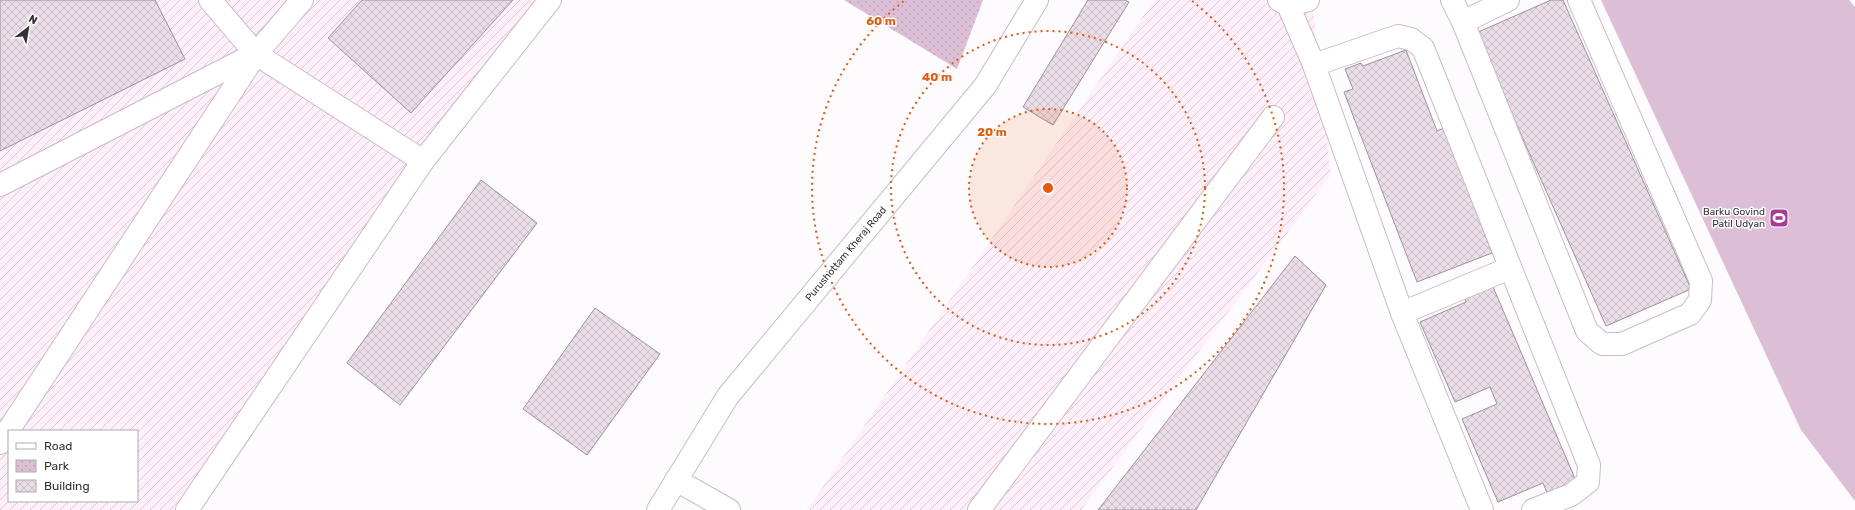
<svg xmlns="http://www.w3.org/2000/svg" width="1855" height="510" font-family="Rubik,sans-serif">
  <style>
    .industrial { fill: url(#industrial-furrows); fill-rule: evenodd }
    .green { fill: #dcbfd6 }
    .park { fill: url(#park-dots) }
    .building { fill: url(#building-cross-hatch); stroke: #9e929c }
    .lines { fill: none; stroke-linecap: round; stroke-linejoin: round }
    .minor-casing { stroke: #c9bcc6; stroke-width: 24 }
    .minor { stroke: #fff; stroke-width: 22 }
    .ring { fill: none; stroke: #e8590c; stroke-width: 2; stroke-dasharray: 2 4 }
    .labels { text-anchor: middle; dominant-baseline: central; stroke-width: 3; stroke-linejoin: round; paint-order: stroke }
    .poi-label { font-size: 10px; fill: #353034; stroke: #fff; text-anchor: end }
    .street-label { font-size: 10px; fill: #353034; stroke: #fff }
    .centre { fill: #e8590c; stroke: #fff; stroke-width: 2 }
    .ring-label { font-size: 12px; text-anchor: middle; font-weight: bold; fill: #e8590c; stroke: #fff; stroke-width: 3; stroke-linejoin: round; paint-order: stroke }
  </style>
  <defs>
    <pattern id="industrial-furrows" width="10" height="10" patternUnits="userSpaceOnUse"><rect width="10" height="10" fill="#ffeffb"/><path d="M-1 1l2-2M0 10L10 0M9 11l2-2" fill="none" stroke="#dbcdd8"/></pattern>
    <pattern id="park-dots" width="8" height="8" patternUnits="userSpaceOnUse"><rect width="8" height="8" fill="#dcbfd6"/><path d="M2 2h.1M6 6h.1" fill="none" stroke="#bda4b8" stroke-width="1.8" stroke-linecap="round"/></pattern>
    <pattern id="building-cross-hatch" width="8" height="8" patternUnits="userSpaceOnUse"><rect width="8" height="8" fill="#ebdde8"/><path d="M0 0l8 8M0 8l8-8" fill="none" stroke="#cabec8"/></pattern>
  </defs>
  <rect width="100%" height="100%" fill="#fdfbfd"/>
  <g class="industrial">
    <path d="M0 0H536L436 126 179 510H0ZM9 431H137V501H9Z"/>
    <path d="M1154 0H1307L1312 3 1331 174 1081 510H807Z"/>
  </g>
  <path class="green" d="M1601 0H1849L1855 7V501L1801 430Z"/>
  <path class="park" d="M844 0H983L957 69Z"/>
  <g class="building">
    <path d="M0 0H155L185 59 0 151Z"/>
    <path d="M362 0H513L411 113 328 38Z"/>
    <path d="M1088 0H1125L1129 2 1053 125 1023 107Z"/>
    <path d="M1551 0H1563L1691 289 1606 326 1476 33Z"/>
    <path d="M1406 50 1437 131 1444 128 1492 253 1417 282 1344 92 1353 89 1345 69 1361 63 1363 66Z"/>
    <path d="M481 180 537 223 400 405 347 363Z"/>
    <path d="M1295 256 1326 285 1196 510H1098Z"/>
    <path d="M1491 282 1576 481 1547 493 1543 483 1498 502 1462 419 1497 404 1490 387 1455 402 1420 322 1466 302 1462 294Z"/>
    <path d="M595 308 660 354 587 455 523 409Z"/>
  </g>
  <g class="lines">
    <defs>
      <g id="minor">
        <path d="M1279 0 1288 5 1314 65 1402 313 1482 510"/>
        <path d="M1452 0 1463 22 1587 331 1602 344H1622L1690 314 1700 300 1701 281 1579 0"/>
        <path d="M1288 5 1308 0"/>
        <path d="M1463 22 1508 0"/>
        <path d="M1314 65 1398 36 1411 39 1423 48 1589 465 1588 482 1571 495 1533 510"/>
        <path d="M423 161 550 0"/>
        <path d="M0 185 255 54"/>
        <path d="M1402 313 1510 268"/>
        <path d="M0 443 256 54 302 0"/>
        <path d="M676 480 729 510"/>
        <path d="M187 510 423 161 256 54 210 0"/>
        <path d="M658 510 728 396 985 86 1037 0"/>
        <path d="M979 510 1273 117"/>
      </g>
    </defs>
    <use href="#minor" class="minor-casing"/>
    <use href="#minor" class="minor"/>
  </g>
  <circle cx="1048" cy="188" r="79" fill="#e8590c" fill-opacity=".12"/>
  <g class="ring">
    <circle cx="1048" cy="188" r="79"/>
    <circle cx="1048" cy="188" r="157"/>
    <path d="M1192 1A236 236 0 1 1 904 1"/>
  </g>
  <defs>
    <symbol id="stadium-square" viewBox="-11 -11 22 22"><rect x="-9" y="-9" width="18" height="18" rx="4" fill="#a83b9a" stroke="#fff"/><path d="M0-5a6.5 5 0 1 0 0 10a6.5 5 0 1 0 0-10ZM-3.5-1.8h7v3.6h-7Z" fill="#fff"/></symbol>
  </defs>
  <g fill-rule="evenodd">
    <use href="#stadium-square" x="1768" y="207" width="22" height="22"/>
  </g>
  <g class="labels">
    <g class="poi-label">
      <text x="1765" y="212">Barku Govind<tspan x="1765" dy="12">Patil Udyan</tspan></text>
    </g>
    <g class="street-label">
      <text transform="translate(846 254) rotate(-50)">Purushottam Kheraj Road</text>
    </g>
  </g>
  <circle cx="1048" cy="188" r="6" class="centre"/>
  <g class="ring-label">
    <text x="881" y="25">60 m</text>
    <text x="937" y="81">40 m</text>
    <text x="992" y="136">20 m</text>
  </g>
  <rect x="8" y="430" width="130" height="72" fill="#ffffff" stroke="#aeacae"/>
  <rect x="16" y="443" width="20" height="6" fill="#ffffff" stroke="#aeacae"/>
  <text x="44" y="450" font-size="12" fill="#353034">Road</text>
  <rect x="16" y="460" width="20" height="12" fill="url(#park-dots)" stroke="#aeacae"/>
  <text x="44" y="470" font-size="12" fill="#353034">Park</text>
  <rect x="16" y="480" width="20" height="12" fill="url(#building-cross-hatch)" stroke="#aeacae"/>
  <text x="44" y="490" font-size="12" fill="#353034">Building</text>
  <g transform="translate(28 28) rotate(31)" stroke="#ffffff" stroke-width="3" paint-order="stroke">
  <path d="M0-3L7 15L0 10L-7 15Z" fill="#353034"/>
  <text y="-6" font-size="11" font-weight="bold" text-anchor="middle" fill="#353034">N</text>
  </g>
</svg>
